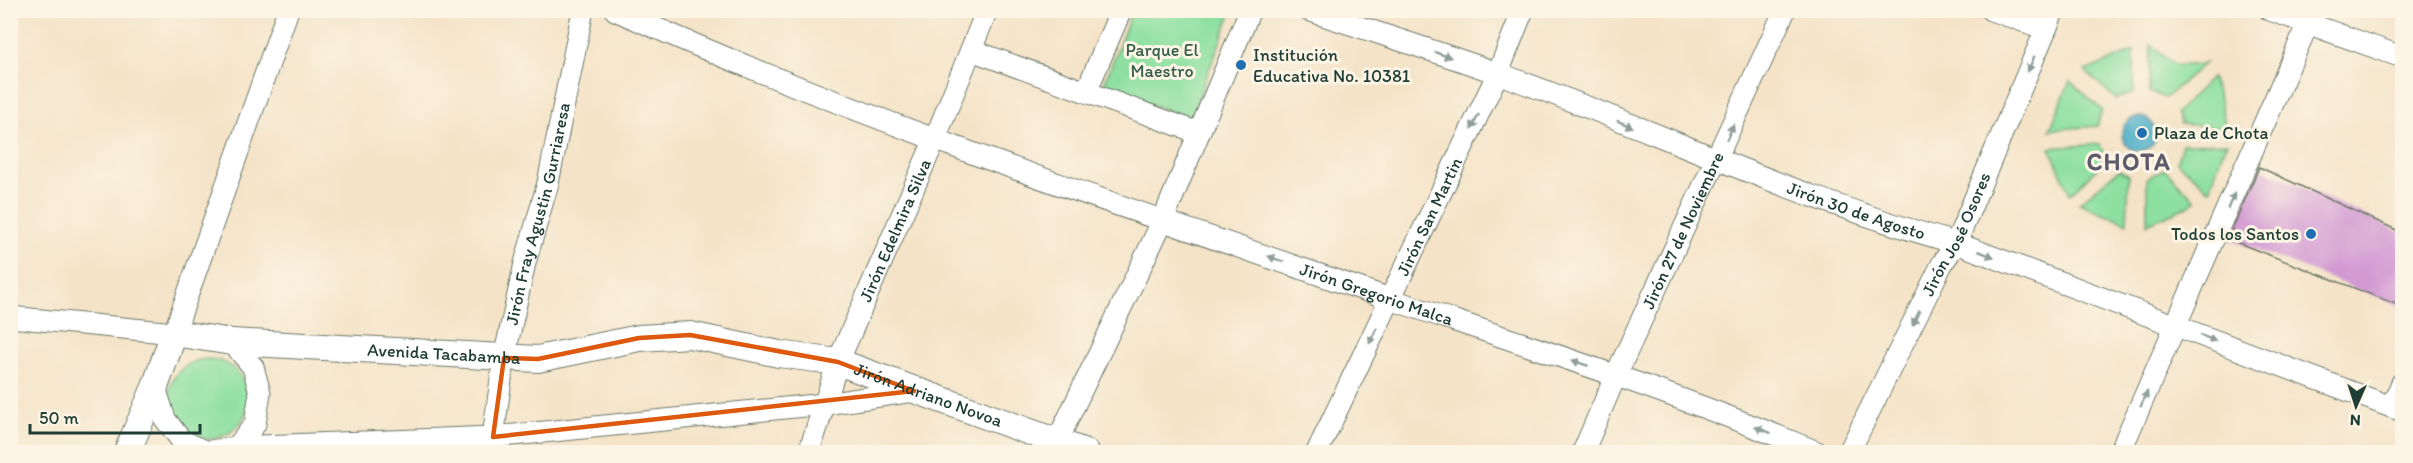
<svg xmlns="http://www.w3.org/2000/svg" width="2413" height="463" font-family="Itim,sans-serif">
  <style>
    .green { fill: #8ee0a1; stroke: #568e6a; stroke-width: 1.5 }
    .water { fill: #48adc8; stroke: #34757e; stroke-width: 1.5 }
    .building { fill: #cf93d1 }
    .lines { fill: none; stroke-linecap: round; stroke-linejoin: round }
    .minor-casing { stroke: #6a7767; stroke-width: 23 }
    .tertiary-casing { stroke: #6a7767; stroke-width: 28 }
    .minor { stroke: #fff; stroke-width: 21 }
    .tertiary { stroke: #fff; stroke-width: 26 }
    .oneway { fill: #8f9e9a }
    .marked { fill: none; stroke: #de580e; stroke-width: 4.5; stroke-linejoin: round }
    .poi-dot { fill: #1f6fb2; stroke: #fcf5e5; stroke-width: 2 }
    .labels { text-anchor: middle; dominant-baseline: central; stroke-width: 6; stroke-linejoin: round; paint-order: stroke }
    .park-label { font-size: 18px; fill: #355e4a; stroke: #fcf5e5 }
    .poi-label { font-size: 18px; fill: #1f3d34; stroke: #fcf5e5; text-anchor: start }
    .street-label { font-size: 18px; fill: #1f3d34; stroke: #fcf5e5 }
    .district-label { font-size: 24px; font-weight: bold; letter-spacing: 1.5px; fill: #5d5b6b; stroke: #fcf5e5 }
  </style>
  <rect width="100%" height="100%" fill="#fcf5e5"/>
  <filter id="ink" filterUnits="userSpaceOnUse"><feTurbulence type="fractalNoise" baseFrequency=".0167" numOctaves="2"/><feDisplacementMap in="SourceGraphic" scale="12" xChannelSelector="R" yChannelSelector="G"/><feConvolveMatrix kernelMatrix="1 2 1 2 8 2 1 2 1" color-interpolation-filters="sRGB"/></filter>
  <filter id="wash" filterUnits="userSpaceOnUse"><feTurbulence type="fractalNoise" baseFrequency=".008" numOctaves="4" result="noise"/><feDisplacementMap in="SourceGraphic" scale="24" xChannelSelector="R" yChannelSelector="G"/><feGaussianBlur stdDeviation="1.35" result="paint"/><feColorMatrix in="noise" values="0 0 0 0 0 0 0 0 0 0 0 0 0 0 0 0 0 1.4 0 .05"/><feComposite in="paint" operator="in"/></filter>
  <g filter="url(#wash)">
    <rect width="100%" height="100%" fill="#f4e3c7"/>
    <g class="green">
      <path d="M1132 11H1232L1190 119 1103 87Z"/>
      <path d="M2151 44C2170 65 2177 69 2205 63L2165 98 2149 92Z"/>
      <path d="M2134 51V93L2116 99 2085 71Z"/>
      <path d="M2211 78 2220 100 2226 128 2181 124 2176 113Z"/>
      <path d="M2070 81 2102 110 2097 126 2050 130Z"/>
      <path d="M2228 143 2222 153 2210 190 2177 162 2182 144Z"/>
      <path d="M2100 144 2106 160 2070 194 2050 148Z"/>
      <path d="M2165 169 2195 200 2188 206 2147 224V178Z"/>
      <path d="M2119 170 2129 175 2127 223 2079 203Z"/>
      <circle cx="208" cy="399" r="40"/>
    </g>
    <circle class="water" cx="2139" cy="134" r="17"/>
    <g id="blocks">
      <path class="building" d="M2259 167 2403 233V307L2228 239Z"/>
    </g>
  </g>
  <g filter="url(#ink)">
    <use href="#blocks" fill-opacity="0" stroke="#6a7767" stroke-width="1.5"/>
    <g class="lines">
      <defs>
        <g id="minor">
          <path id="s1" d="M615 10C868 123 1132 210 1393 300 1535 348 1678 394 1817 452"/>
          <path id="s2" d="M1308 10C1371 31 1435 51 1497 73 1651 128 1799 200 1956 243L2402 411"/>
          <path d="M1991 10 2046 29"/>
          <path d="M2270 10 2402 57"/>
          <path d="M971 50 1199 133"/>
          <path d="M1086 92 1121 10"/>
          <path d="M10 317 174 333 288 10"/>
          <path d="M232 342 253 367 260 393 255 424 237 447"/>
          <path d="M155 387 165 419 181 440 206 452"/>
          <path d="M2391 407 2402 383"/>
          <path d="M204 452 237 447 493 437 825 404 914 391"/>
          <path id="s3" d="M494 452 493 437 504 358 525 263 548 183 583 10"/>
          <path id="s4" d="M809 452 838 362 935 139 987 10"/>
          <path d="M1052 452 1163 220 1250 10"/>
          <path id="s5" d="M1317 452 1498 73 1523 10"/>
          <path id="s6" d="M1583 452 1616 375 1785 10"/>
          <path id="s7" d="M1849 452 1942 264 1956 243 2054 10"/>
          <path d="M2120 452 2314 10"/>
        </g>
        <g id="tertiary">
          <path id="s8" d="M127 452 155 387 174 333 232 342 538 359 639 338 690 335 779 354 838 362 1085 452"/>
        </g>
      </defs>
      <use href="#minor" class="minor-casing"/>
      <use href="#tertiary" class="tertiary-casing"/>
      <use href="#minor" class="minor"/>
      <use href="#tertiary" class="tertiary"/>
    </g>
    <defs><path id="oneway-solid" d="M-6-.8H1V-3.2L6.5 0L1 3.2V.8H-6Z" transform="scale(1.5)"/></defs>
    <g class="oneway">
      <use href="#oneway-solid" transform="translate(1443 55) rotate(18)"/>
      <use href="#oneway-solid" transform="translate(2031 64) rotate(113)"/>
      <use href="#oneway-solid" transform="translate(1475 122) rotate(116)"/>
      <use href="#oneway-solid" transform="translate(1625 124) rotate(22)"/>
      <use href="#oneway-solid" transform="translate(1730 132) rotate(-66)"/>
      <use href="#oneway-solid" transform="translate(2231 201) rotate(-66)"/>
      <use href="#oneway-solid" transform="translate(1986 254) rotate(21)"/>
      <use href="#oneway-solid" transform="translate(1276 259) rotate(-161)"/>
      <use href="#oneway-solid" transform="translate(1916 318) rotate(116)"/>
      <use href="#oneway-solid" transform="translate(1373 336) rotate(116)"/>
      <use href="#oneway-solid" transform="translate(2208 338) rotate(21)"/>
      <use href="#oneway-solid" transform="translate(1580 363) rotate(-161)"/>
      <use href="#oneway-solid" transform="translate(2144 399) rotate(-66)"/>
      <use href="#oneway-solid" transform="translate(1763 430) rotate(-159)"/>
    </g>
  </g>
  <path class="marked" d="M690 335 838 362 914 391 493 437 504 358 538 359 639 338Z"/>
  <g class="poi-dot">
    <circle cx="1241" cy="65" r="6"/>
    <circle cx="2142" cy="133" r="6"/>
    <circle cx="2311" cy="234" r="6"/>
  </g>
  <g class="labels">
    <g class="park-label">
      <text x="1162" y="50">Parque El<tspan x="1162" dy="21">Maestro</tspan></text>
    </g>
    <g class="poi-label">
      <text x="1253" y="55">Institución<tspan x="1253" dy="21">Educativa No. 10381</tspan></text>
      <text x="2154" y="133">Plaza de Chota</text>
      <text x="2299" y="234" text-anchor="end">Todos los Santos</text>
    </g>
    <g class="street-label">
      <text stroke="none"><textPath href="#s2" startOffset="584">Jirón 30 de Agosto</textPath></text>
      <text stroke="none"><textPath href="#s3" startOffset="243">Jirón Fray Agustin Gurriaresa</textPath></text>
      <text stroke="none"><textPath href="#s5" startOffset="261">Jirón San Martin</textPath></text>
      <text stroke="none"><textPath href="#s4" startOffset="238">Jirón Edelmira Silva</textPath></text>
      <text stroke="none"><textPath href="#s6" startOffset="243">Jirón 27 de Noviembre</textPath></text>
      <text stroke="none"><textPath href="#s7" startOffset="243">Jirón José Osores</textPath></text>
      <text stroke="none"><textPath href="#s1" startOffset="813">Jirón Gregorio Malca</textPath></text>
      <text stroke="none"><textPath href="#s8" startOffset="399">Avenida Tacabamba</textPath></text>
      <text stroke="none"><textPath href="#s8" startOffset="894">Jirón Adriano Novoa</textPath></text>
    </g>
    <g class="district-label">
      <text x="2129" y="161">CHOTA</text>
    </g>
  </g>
  <rect width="2413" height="463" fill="none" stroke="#fcf5e5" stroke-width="36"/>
  <g transform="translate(2356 406) rotate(183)" stroke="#fcf5e5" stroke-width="4.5" paint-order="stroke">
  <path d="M0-4.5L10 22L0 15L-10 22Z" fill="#1f3d34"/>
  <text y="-9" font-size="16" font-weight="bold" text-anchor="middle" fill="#1f3d34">N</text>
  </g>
  <path d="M30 424v9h170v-9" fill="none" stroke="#1f3d34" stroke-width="3"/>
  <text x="39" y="424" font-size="18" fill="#1f3d34" stroke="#fcf5e5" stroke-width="4.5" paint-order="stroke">50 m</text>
</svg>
